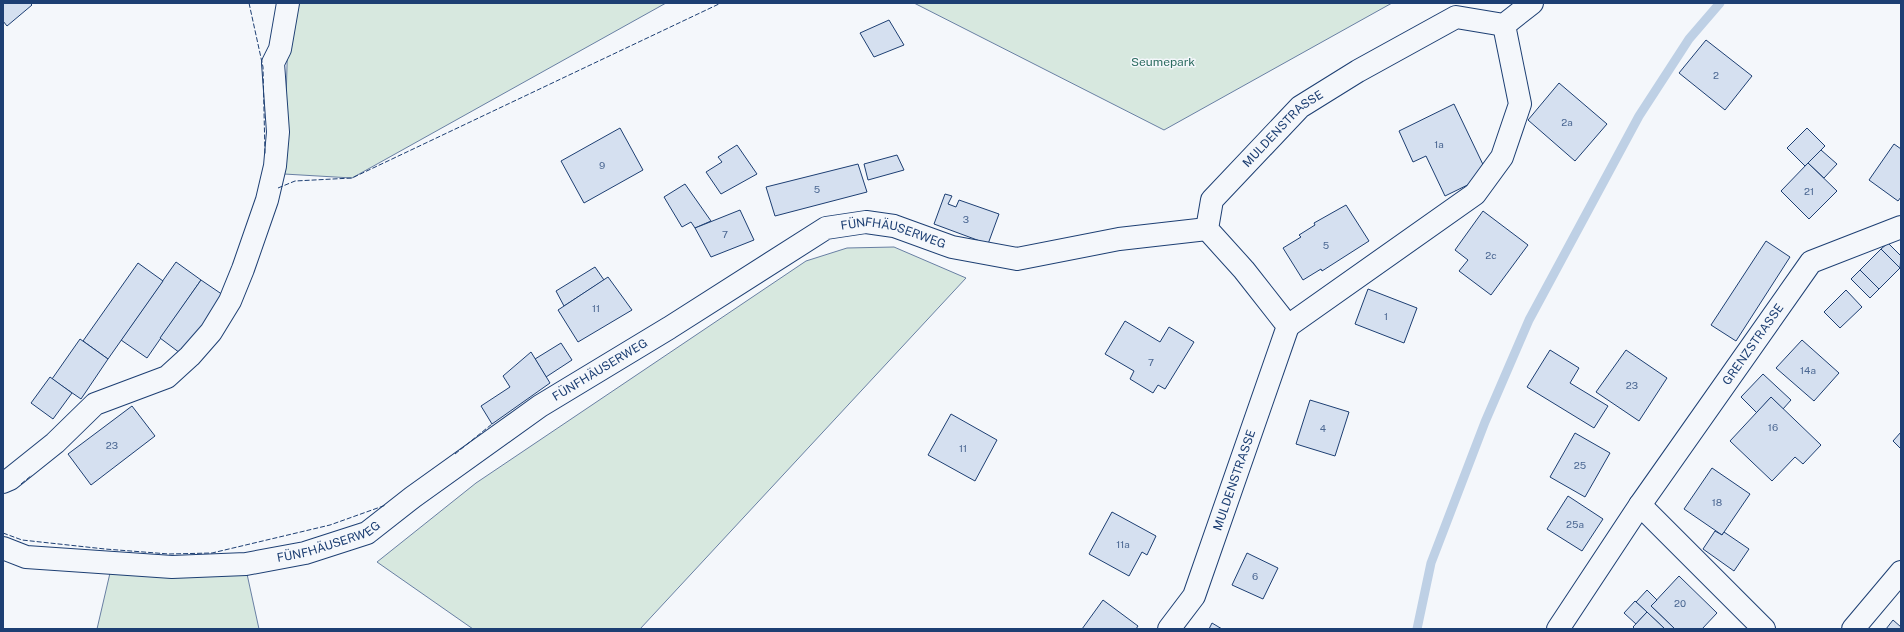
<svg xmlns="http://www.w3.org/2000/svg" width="1904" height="632" font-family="'Public Sans',sans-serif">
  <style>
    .green { fill: #d7e8df; stroke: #687fa3 }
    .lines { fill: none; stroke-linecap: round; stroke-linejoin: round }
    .stream { stroke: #bed0e5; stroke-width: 9 }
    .building { fill: #d5e0f0; stroke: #1d3f73 }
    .minor-casing { stroke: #1d3f73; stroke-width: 24 }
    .minor { stroke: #f4f7fb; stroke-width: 22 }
    .fence { stroke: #1d3f73; stroke-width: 1; stroke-dasharray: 5 2; stroke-linecap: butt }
    .labels { text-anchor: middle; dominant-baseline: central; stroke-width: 3; stroke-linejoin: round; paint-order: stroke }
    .number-label { font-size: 10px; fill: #4b6792 }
    .park-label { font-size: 12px; fill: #2c6c60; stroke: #f4f7fb }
    .street-label { font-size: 12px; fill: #1d3f73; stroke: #f4f7fb }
  </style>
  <rect width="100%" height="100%" fill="#f4f7fb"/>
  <g class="green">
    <path d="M294 3H666L352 178 284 174 288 30Z"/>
    <path d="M914 3H1392L1164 130Z"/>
    <path d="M894 247 966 278 640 629H473L377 562 476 483 806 261 847 248Z"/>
    <path d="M110 573 247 574 259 629H97Z"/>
  </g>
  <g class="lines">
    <path class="stream" d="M1417 629 1431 563 1485 422 1529 320 1639 116 1689 39 1720 3"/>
  </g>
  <g class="building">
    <path d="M3 3H30L32 5 7 26 3 21Z"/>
    <path d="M889 20 904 45 874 57 860 33Z"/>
    <path d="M1706 40 1752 76 1725 110 1679 73Z"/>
    <path d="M1559 83 1607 124 1575 161 1528 120Z"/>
    <path d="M1454 104 1488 175 1445 196 1426 156 1413 162 1399 131Z"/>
    <path d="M620 128 643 170 584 203 561 161Z"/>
    <path d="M1807 128 1825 146 1805 166 1787 148Z"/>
    <path d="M1894 144 1901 149V197L1898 201 1869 180Z"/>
    <path d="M737 145 757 174 721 194 706 172 722 162 718 157Z"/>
    <path d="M1821 150 1837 164 1824 178 1808 163Z"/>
    <path d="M897 155 904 170 868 180 864 164Z"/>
    <path d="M1808 163 1837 191 1809 219 1781 191Z"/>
    <path d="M858 164 867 192 775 216 766 187Z"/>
    <path d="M685 184 711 221 695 228 691 222 682 227 664 197Z"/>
    <path d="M945 194 952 196 948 204 956 207 959 200 999 214 988 244 934 224Z"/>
    <path d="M1346 205 1369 241 1322 271 1321 269 1303 280 1283 248 1301 237 1299 235 1315 225 1314 223Z"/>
    <path d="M740 210 754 240 711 257 695 228Z"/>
    <path d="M1483 211 1528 245 1491 295 1459 271 1468 260 1455 250Z"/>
    <path d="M1766 241 1790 257 1736 341 1711 325Z"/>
    <path d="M1888 243 1901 256 1900 268 1881 249Z"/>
    <path d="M1881 249 1900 268 1879 289 1860 270Z"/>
    <path d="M176 262 201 280 147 358 121 340Z"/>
    <path d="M138 263 163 281 108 359 83 341Z"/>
    <path d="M595 267 604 280 564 306 556 291Z"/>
    <path d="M1860 270 1879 289 1870 298 1851 279Z"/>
    <path d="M608 277 632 310 578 342 558 310Z"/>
    <path d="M201 280 226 297 184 356 160 338Z"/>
    <path d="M1368 289 1417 308 1404 343 1355 324Z"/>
    <path d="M1846 290 1862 307 1840 328 1824 312Z"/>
    <path d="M1125 321 1160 342 1169 327 1194 342 1165 389 1158 385 1153 393 1130 379 1134 371 1105 354Z"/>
    <path d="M80 339 108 359 81 399 52 379Z"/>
    <path d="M1802 340 1839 373 1814 401 1776 368Z"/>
    <path d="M561 343 572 360 546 377 535 359Z"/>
    <path d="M1550 350 1579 368 1570 383 1608 406 1594 428 1527 387Z"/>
    <path d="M1626 350 1667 378 1639 421 1596 392Z"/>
    <path d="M531 352 550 383 492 424 481 406 510 387 503 376Z"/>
    <path d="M1763 374 1791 400 1783 409 1771 397 1757 413 1741 397Z"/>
    <path d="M50 377 72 393 53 419 31 403Z"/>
    <path d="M1771 397 1821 445 1803 464 1795 457 1772 481 1730 441Z"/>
    <path d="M1310 400 1349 412 1335 456 1296 444Z"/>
    <path d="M132 406 155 436 91 485 68 454Z"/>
    <path d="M951 414 997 440 975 481 928 455Z"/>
    <path d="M1901 432V449L1893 441Z"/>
    <path d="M1575 433 1610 453 1585 497 1550 477Z"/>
    <path d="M1712 468 1750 494 1722 535 1684 509Z"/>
    <path d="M1568 496 1603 519 1582 551 1547 529Z"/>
    <path d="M1112 512 1156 536 1147 555 1142 552 1129 576 1089 554Z"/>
    <path d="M1715 531 1722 535 1724 532 1749 549 1734 571 1703 549Z"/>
    <path d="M1247 553 1278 568 1263 599 1232 585Z"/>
    <path d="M1679 576 1717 613 1702 629H1675L1651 606Z"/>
    <path d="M1647 590 1657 600 1651 606 1675 629H1665L1636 602Z"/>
    <path d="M1103 600 1138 626 1136 629H1082Z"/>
    <path d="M1635 601 1647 612 1636 624 1624 613Z"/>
    <path d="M1647 612 1665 629H1635L1633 627Z"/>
    <path d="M1893 620 1901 627V629H1886Z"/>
    <path d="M1212 623 1222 629H1209Z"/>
  </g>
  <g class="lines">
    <defs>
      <g id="minor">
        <path d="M1288 326 1475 194 1502 157 1520 104 1504 25"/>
        <path d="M3 482 10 479 55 443 95 404 167 377 190 356 211 332 230 301 243 269 267 200 275 166 278 132 273 63 280 49 288 3"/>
        <path d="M1640 505 1764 629"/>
        <path id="s1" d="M3 548 26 557 172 567 246 564 305 553 367 533 413 497 540 406 669 328 826 228 866 222 894 226 952 247 1017 259 1119 239 1207 229"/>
        <path id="s2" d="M1169 629 1194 596 1288 326 1244 270 1207 229 1212 200 1300 107 1358 71 1456 17 1504 25 1532 3"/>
        <path id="s3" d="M1558 629 1640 505 1811 262 1901 227"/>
        <path d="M1853 629 1901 572"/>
      </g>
    </defs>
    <use href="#minor" class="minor-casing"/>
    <use href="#minor" class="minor"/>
    <g class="fence">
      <path d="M249 3 263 67 265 154"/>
      <path d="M278 188 295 181 352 178 721 3"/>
      <path d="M455 454 492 424"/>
      <path d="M21 484 32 475"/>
      <path d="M3 533 22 540 105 549 169 554 212 553 330 525 386 505"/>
    </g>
  </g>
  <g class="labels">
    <g class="number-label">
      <text x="1716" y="75">2</text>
      <text x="1567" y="122">2a</text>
      <text x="1439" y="144">1a</text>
      <text x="602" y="165">9</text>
      <text x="817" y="189">5</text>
      <text x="1809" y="191">21</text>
      <text x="966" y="219">3</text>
      <text x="725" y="234">7</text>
      <text x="1326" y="245">5</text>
      <text x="1491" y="255">2c</text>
      <text x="596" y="308">11</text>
      <text x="1386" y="316">1</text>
      <text x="1151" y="362">7</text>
      <text x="1808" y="370">14a</text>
      <text x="1632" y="385">23</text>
      <text x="1773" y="427">16</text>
      <text x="1323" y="428">4</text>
      <text x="112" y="445">23</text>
      <text x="963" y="448">11</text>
      <text x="1580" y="465">25</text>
      <text x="1717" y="502">18</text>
      <text x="1575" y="524">25a</text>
      <text x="1123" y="544">11a</text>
      <text x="1255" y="576">6</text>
      <text x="1680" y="603">20</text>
    </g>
    <g class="park-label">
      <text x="1163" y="62">Seumepark</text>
    </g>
    <g class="street-label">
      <text stroke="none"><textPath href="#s2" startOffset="584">MULDENSTRASSE</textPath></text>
      <text stroke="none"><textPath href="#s1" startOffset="991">FÜNFHÄUSERWEG</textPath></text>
      <text stroke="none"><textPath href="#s3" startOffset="345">GRENZSTRASSE</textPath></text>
      <text stroke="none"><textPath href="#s1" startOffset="655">FÜNFHÄUSERWEG</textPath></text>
      <text stroke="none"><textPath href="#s2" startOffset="164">MULDENSTRASSE</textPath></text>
      <text stroke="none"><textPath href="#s1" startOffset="331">FÜNFHÄUSERWEG</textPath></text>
    </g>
  </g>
  <rect width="1904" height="632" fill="none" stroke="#1d3f73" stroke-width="8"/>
</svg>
